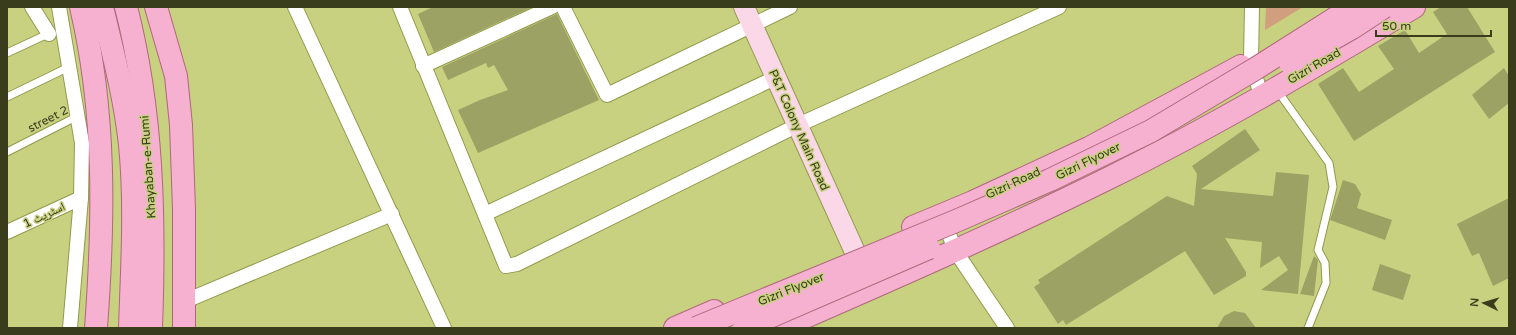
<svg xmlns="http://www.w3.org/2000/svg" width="1516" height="335" font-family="'Varela Round','Noto Naskh Arabic',sans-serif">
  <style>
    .green { fill: #d19e7e }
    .building { fill: #9ba264 }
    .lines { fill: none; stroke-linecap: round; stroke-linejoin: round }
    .lane-casing { stroke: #929a4b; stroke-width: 9 }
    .street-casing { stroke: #929a4b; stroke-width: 16 }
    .secondary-casing { stroke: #929a4b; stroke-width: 22 }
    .primary-casing { stroke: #b0677c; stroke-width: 24 }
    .lane { stroke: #fff; stroke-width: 7 }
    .street { stroke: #fff; stroke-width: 14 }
    .secondary { stroke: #fad8e7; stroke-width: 20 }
    .primary { stroke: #f5b1cf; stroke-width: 22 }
    .primary-bridge-casing { stroke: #b0677c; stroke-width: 24; stroke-linecap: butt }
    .primary-bridge { stroke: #f5b1cf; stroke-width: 22 }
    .labels { text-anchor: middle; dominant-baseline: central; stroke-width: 3; stroke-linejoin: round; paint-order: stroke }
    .street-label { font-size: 12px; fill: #3a3d1c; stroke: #c8d180 }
  </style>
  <rect width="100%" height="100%" fill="#c8d180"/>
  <path class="green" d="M1266 7H1303L1265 30Z"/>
  <g class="building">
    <path d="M433 7H532L434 52 418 14Z"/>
    <path d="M1441 7H1467L1495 52 1354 141 1318 84 1343 68 1359 92 1394 69 1378 46 1405 30 1419 53 1447 34 1433 12Z"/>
    <path d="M557 14 599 100 478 153 458 110 480 100 508 90 494 65 488 68 486 63 448 80 442 67Z"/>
    <path d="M1504 68 1509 76V103L1489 119 1472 95Z"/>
    <path d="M1245 129 1260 150 1201 189 1273 196 1276 172 1309 175 1298 294 1261 290 1288 270 1279 256 1260 268 1262 242 1225 238 1246 272V276L1214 295 1185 251 1066 325 1063 320 1058 324 1034 287 1040 283 1038 280 1167 196 1194 206 1197 174 1192 166Z"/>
    <path d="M1343 180 1355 184 1361 194 1357 208 1392 220 1385 240 1330 220Z"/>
    <path d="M1509 198V278L1493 286 1479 253 1472 256 1457 224Z"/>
    <path d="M1314 256 1318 260 1314 296 1300 294Z"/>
    <path d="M1380 264 1411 275 1403 300 1372 290Z"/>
    <path d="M1234 311 1245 313 1256 328H1217L1224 316Z"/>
  </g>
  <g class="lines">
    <defs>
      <g id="lane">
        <path d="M7 53 50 33"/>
        <path d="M1277 90 1329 163 1333 187 1318 250 1325 263 1326 283 1308 328"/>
        <path d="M7 97 69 67"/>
        <path d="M7 152 78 116"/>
      </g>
      <g id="street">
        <path d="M32 7 49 34"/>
        <path d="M59 7 82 143 81 198 70 328"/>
        <path d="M295 7 444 328"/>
        <path d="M400 7 506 266 517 264 796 126 1059 7"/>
        <path d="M563 7 607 95 790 7"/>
        <path d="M1252 7 1251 60 1261 96"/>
        <path d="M423 66 552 7"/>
        <path d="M485 214 775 78"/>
        <path d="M943 219 956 252 1007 328"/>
        <path d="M7 232 81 198"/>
        <path d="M183 302 392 214"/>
      </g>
      <path id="secondary" d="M744 7 855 252"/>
      <g id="primary">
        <path d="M81 7C106 113 104 220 96 328"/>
        <path d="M102 7C113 53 125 98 130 145 136 205 132 267 130 328"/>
        <path d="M126 7C153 112 155 221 151 328"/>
        <path d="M156 7 176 76 181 125 184 209V328"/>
        <path d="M913 227 973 202 1089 148 1241 66"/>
        <path d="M675 328 714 311"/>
        <path d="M780 328C890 280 1000 232 1109 178 1213 127 1314 67 1414 7"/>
      </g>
    </defs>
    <use href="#lane" class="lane-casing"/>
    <use href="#street" class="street-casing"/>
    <use href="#secondary" class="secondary-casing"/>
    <use href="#primary" class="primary-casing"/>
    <use href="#lane" class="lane"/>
    <use href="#street" class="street"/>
    <use href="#secondary" class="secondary"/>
    <use href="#primary" class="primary"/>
    <defs>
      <g id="primary-bridge">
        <path d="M1290 63 1352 28 1384 7"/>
        <path d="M696 328 956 221 1050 180 1151 131 1255 69 1353 7"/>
        <path d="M744 328 929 248"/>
      </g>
    </defs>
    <use href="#primary-bridge" class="primary-bridge-casing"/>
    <use href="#primary-bridge" class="primary-bridge"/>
  </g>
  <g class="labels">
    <g class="street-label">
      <text transform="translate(1314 66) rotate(-30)">Gizri Road</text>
      <text transform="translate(48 119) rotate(-27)">street 2</text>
      <text transform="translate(799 130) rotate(66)">P&amp;T Colony Main Road</text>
      <text transform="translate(1088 161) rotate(-26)">Gizri Flyover</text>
      <text transform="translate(148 167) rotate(-94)">Khayaban-e-Rumi</text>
      <text transform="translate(1013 183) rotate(-25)">Gizri Road</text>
      <text transform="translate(44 215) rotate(-25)">اسٹریٹ 1</text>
      <text transform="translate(791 289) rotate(-22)">Gizri Flyover</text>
    </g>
  </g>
  <rect width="1516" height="335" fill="none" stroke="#3a3d1c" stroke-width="16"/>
  <g transform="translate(1484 303) rotate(275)" stroke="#c8d180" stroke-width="3" paint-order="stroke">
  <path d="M0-3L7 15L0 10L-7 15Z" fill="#3a3d1c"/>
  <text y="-6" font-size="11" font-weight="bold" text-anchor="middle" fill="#3a3d1c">N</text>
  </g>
  <path d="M1376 30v6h115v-6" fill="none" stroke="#3a3d1c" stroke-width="2"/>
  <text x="1382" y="30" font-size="12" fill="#3a3d1c" stroke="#c8d180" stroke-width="3" paint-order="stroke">50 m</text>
</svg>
